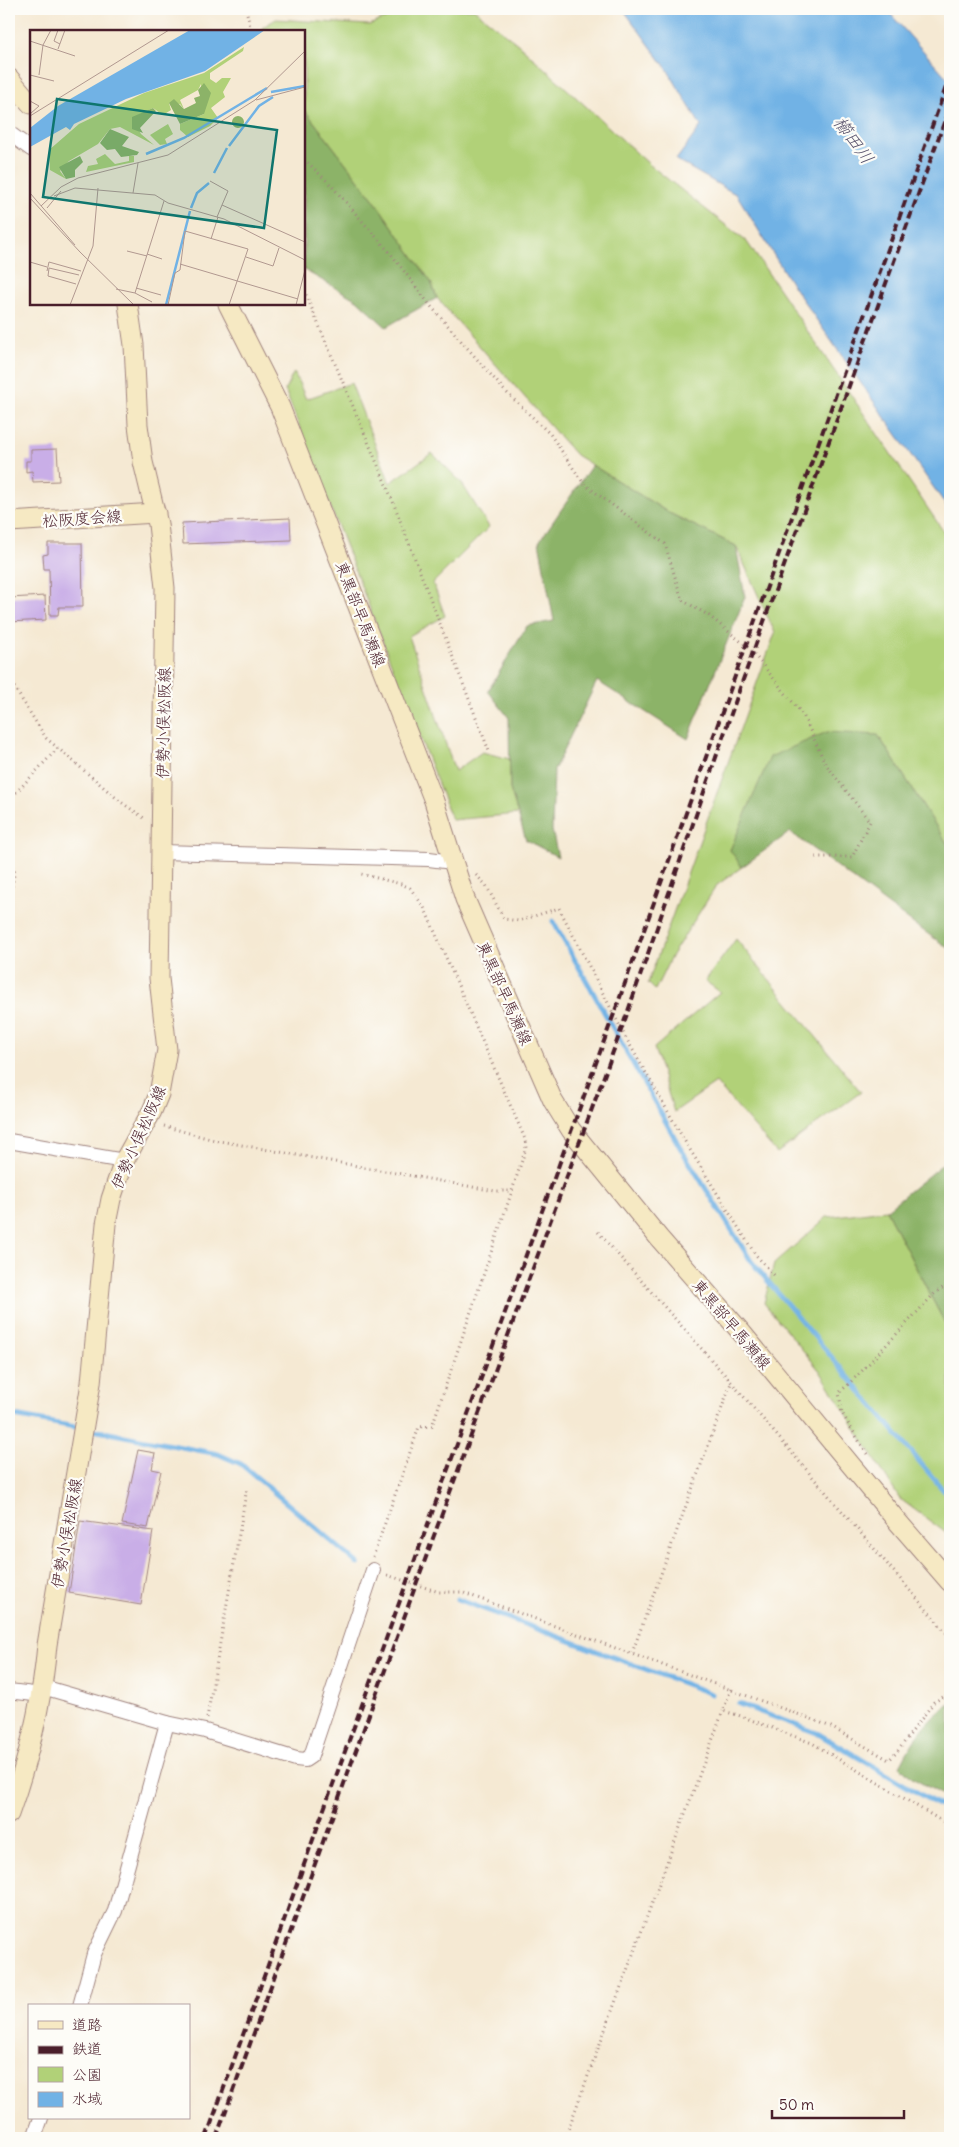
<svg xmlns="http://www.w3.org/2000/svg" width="959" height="2147" font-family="Delius,'Klee One',sans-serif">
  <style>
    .green { fill: #b1d178; stroke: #7e7852 }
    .forest { fill: #8cb368; stroke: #6b694a }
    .water { fill: #71b2e5; stroke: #5e6888 }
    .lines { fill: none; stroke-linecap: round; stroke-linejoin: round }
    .stream { stroke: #71b2e5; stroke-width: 5 }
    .building { fill: #c9aee7 }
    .street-casing { stroke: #a0847f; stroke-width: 16 }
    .secondary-casing { stroke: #a0847f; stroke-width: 21 }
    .path { stroke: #a0847f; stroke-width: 3; stroke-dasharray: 1 4; stroke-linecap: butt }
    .street { stroke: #fff; stroke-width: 14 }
    .secondary { stroke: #f6e9c3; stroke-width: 19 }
    .rail { stroke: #4a1f2b; stroke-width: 4; stroke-dasharray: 8 4; stroke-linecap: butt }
    .labels { text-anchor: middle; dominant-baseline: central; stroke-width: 4.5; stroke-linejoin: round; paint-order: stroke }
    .street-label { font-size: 16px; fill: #4a1f2b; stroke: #fdfcf7 }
    .water-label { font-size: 18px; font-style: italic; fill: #58526c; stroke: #fdfcf7 }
    .inset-river { fill: none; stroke: #71b2e5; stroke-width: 2.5 }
    .inset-road { fill: none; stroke: #b19890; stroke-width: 1 }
    .view { fill: #0f766e; fill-opacity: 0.15; stroke: #0f766e; stroke-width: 2.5 }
    .inset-edge { fill: none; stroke: #4a1f2b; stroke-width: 2.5 }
  </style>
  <rect width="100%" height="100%" fill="#fdfcf7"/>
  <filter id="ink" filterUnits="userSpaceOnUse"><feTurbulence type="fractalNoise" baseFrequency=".02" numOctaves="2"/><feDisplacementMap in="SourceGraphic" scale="10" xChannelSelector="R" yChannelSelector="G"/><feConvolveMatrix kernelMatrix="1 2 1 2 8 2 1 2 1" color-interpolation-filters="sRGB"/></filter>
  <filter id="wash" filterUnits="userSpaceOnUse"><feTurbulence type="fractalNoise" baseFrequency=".0096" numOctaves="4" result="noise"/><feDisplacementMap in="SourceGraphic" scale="20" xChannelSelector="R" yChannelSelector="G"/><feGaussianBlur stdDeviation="1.12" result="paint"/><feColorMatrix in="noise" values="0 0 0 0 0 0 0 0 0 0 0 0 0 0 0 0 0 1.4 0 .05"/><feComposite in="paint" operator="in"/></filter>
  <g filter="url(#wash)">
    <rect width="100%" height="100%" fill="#f5e9d3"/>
    <g class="green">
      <path d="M409 9H474L519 45 650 165 747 242 950 541V848L878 735 730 849 742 867 717 885 672 955 655 990 648 983 775 633 736 546 669 513 576 455 451 314 437 298 431 282 374 200 304 109V31H262L263 27 276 19 369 25Z"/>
      <path d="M294 372 306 399 351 383 390 483 432 453 461 482 489 527 433 583 445 616 409 636 455 771 482 752 510 759V789L518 814 452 820 285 390Z"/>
      <path d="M736 939 861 1092 777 1153 716 1083 674 1112 654 1048 720 992 705 981Z"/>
      <path d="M886 1210 950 1333V1536L899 1498 820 1371 764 1303 774 1264 827 1217Z"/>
    </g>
    <g class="forest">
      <path d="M304 109 374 200 431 282 437 298 386 327 357 300 304 270Z"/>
      <path d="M592 465 669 513 736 546 745 597 688 739 597 681 554 770 552 830 558 857 526 840 510 789 509 718 488 691 527 626 554 621 539 542Z"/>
      <path d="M827 732 878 735 950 848V949L915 925 790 832 742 867 730 850 770 757Z"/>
      <path d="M950 1158V1333L886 1210Z"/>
      <path d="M950 1704V1799L912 1778 900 1766C913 1741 926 1719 950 1704Z"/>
    </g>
    <path class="water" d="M623 9H886L950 81V511L791 283 737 195 676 160 701 126 667 69Z"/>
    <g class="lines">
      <g class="stream">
        <path d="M553 921 681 1149 751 1261 950 1498"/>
        <path d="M9 1415 75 1427"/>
        <path d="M93 1430 218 1454 241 1464 358 1564"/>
        <path d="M457 1599 712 1694"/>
        <path d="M739 1704 817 1733 950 1812"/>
      </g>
    </g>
    <g id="blocks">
      <g class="building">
        <path d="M57 449 59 481 33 482 32 471 26 472V461H31V450Z"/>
        <path d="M290 518 291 540 183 544 182 523Z"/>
        <path d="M48 543H82L83 607H59L58 615H50L49 569H44L43 555 48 554Z"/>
        <path d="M45 596 46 620 9 622V598Z"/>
        <path d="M138 1450 155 1453 152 1469 161 1471 148 1528 122 1524Z"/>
        <path d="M80 1521 153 1531 141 1605 69 1593Z"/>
      </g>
    </g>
  </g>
  <g filter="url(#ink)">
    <use href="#blocks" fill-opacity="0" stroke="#a0847f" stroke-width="1"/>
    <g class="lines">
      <defs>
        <g id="street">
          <path d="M9 133 31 149"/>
          <path d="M161 852 429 859 452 862"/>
          <path d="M9 1141 124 1161"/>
          <path d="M43 1687 167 1723 115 1911 94 1954 80 2006"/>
          <path d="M9 1691 42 1695"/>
          <path d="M167 1723 205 1731 296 1759 305 1760 311 1756 373 1570"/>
          <path d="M34 2138 41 2118"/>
        </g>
        <g id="secondary">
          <path d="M9 78 31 104"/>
          <path d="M228 304 280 407 434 801 465 899 553 1101 571 1130 659 1238 741 1332 898 1522 950 1582"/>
          <path d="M9 522 156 513"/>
          <path d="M9 1814C29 1758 42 1703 47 1645L91 1383 106 1224 111 1199 124 1161 152 1111 159 1094 167 1050 159 978 165 588 158 524 143 462 138 425 134 345 128 304"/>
        </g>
      </defs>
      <use href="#street" class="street-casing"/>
      <use href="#secondary" class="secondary-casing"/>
      <g class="path">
        <path d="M246 9 251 31"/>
        <path d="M304 159 329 183 391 254 429 304 504 390 550 434 584 484 665 544 682 600 708 615 749 648 803 715 825 763 870 822 852 857H814"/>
        <path d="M304 290 390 494 489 751"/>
        <path d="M9 673 14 687 46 738 121 802 144 818"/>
        <path d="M9 800 58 748"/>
        <path d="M9 863 15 869 9 906"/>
        <path d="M476 875 486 885 504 919 519 921 559 908 626 1038 687 1145 755 1254 775 1276"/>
        <path d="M164 1126 214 1140 495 1191H512L526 1148 525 1139 424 907 410 888 401 884 361 874"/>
        <path d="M598 1232 732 1383 950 1637"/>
        <path d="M867 1454 842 1413 839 1393 861 1372 935 1293 950 1283"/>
        <path d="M373 1557 419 1427 432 1426 512 1191"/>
        <path d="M387 1575 439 1592H461L814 1720 831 1727 889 1760 897 1752 934 1702 950 1693"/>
        <path d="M632 1653 731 1383"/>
        <path d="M731 1689 723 1711 738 1715 812 1743 950 1826"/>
        <path d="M207 1718 247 1488"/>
        <path d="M565 2138 723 1711"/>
      </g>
      <use href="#street" class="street"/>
      <use href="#secondary" class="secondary"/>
      <g class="rail">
        <path d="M206 2138 320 1820 619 1000 950 76"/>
        <path d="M216 2138 419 1576 627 1014 740 688 950 106"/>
      </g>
    </g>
  </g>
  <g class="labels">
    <g class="street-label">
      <text transform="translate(82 518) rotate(-4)">松阪度会線</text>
      <text transform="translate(361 614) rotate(69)">東黒部早馬瀬線</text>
      <text transform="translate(163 723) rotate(-89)">伊勢小俣松阪線</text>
      <text transform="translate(505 993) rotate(66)">東黒部早馬瀬線</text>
      <text transform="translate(138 1137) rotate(-66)">伊勢小俣松阪線</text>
      <text transform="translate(732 1324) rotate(50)">東黒部早馬瀬線</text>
      <text transform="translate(66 1533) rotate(-80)">伊勢小俣松阪線</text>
    </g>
    <g class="water-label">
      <text transform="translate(854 140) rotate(54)">櫛田川</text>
    </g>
  </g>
  <g transform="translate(30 30)">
    <rect width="275" height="275" fill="#f5e9d3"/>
    <path d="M214 17 213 21 180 43V49L186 53 192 48H201L193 62 195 67 181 78 188 88 180 96 158 107 150 100V94L174 84 171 54 168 60 150 70 154 79 150 74 139 73 141 80 133 85 123 78 102 88 111 104 124 115 90 97 80 99 68 114 39 131 30 141 36 149 20 140 19 120 49 94 114 63 174 43ZM138 94 143 104 135 109 137 114 130 115 120 105ZM75 124 85 134 99 131V126H104V132L56 142 58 136 68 134 66 129Z" fill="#b1d178"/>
    <path d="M174 53 181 63 174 84 150 94 139 73 144 69 154 79 166 73 164 68 170 66 168 60ZM123 78 126 81 110 98 113 103 102 99V87ZM202 92a6 6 0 1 1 12 0a6 6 0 1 1-12 0ZM80 99 99 107 92 116 109 122 107 125 91 127 85 119 77 120 70 113ZM50 126 53 132 45 140V147L36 149 29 137Z" fill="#8cb368"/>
    <path d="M160 0H235L175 41 96 69 44 94 40 100 36 97 0 117V98L28 76Z" fill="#71b2e5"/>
    <path class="inset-river" d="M241 62 275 56M199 116 229 76 243 67M116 124 154 108 237 58M184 143 197 118M161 178 167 163 179 153M136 275 160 181"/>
    <path class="inset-road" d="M28 0 24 11 30 14M0 11 45 26M28 19 35 0M0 45 24 51M9 45 13 15 21 0M226 70 275 57M0 71 9 76 0 84M0 86 139 0M180 151 198 161 192 175M0 163 45 215M103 163 108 133M24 166 45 158 125 165 138 173 194 189 275 230M0 168 50 222 104 275M11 176 31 157 48 148 138 125 225 70 275 21M17 178 31 161M187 187 192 175 275 212M181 209 188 187M97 221 117 226M117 224 132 229M216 227 243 236 249 218M0 232 17 237M150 234 268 269M17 241 19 232 51 241M46 254 18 246 19 238 49 245M106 258 131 265M86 259 105 263 134 171M105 263 122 272M40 275 63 216 68 158M138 275 145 243 150 240 155 201 218 219 199 275M266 275 275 240"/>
    <path class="view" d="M27 69 247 100 234 198 13 167Z"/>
    <rect width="275" height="275" class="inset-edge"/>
  </g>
  <rect width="959" height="2147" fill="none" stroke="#fdfcf7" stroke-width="30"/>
  <rect x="28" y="2004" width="162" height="115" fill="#fdfcf7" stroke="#b5a4a5"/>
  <rect x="38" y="2021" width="25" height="8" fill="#f6e9c3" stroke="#b5a4a5"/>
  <text x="72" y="2030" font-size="15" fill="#4a1f2b">道路</text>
  <rect x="38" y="2046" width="25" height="8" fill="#4a1f2b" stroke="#b5a4a5"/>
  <text x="72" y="2054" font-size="15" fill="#4a1f2b">鉄道</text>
  <rect x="38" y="2067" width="25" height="15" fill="#b1d178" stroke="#b5a4a5"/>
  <text x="72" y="2080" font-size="15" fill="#4a1f2b">公園</text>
  <rect x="38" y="2092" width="25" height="15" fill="#71b2e5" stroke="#b5a4a5"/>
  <text x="72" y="2104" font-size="15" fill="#4a1f2b">水域</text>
  <path d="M772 2110v8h132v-8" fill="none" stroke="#4a1f2b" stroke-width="2.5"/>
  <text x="779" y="2110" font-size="15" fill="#4a1f2b" stroke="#fdfcf7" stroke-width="4" paint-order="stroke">50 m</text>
</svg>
